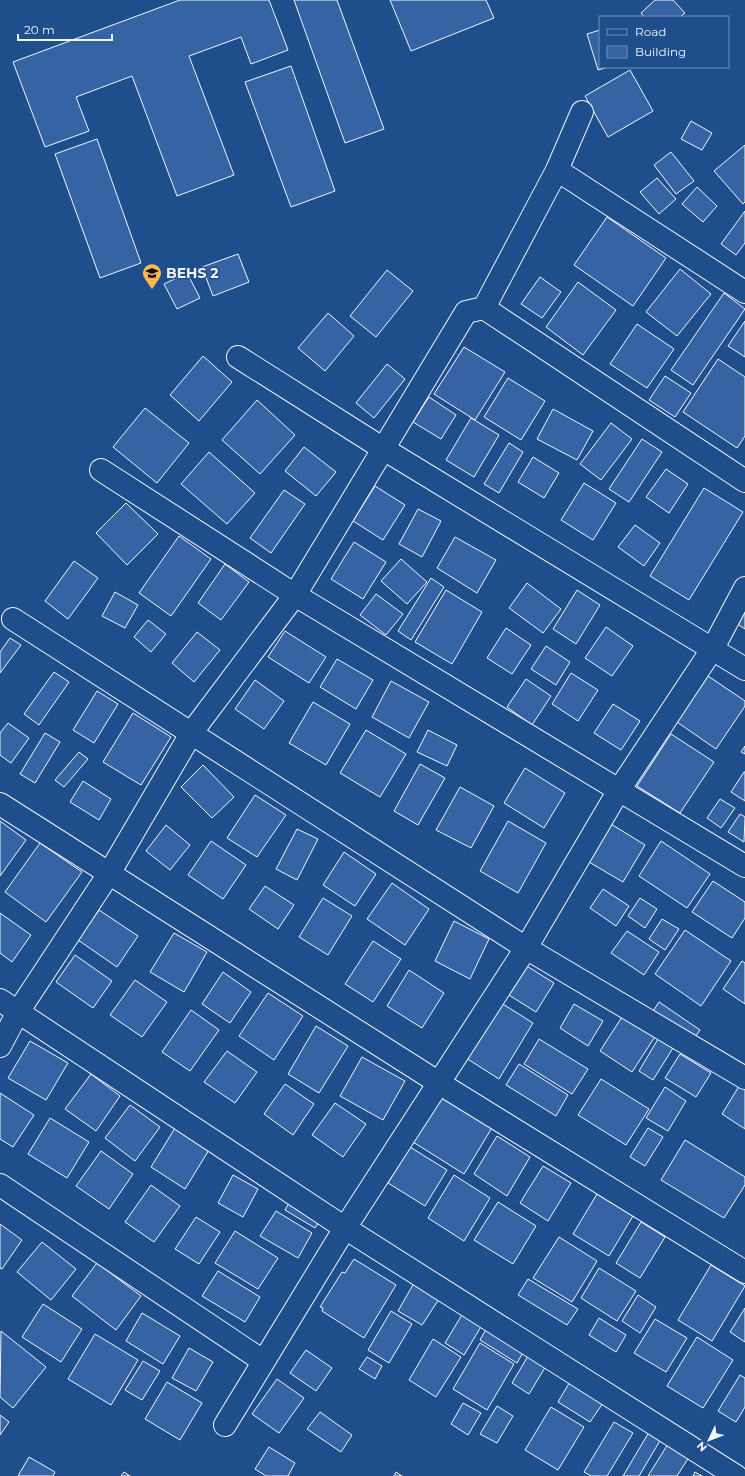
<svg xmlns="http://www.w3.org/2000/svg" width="745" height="1476" font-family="Montserrat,sans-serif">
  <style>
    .building { fill: #3563a3; stroke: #f2f6ff }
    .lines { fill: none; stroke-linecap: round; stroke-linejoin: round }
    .minor-casing { stroke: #f2f6ff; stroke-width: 24 }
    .minor { stroke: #1f4e8c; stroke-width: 22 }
    .labels { text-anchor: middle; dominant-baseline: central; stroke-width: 3; stroke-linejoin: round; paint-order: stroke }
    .poi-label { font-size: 14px; font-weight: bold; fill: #f2f6ff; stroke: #1f4e8c; text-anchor: start }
  </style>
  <rect width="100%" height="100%" fill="#1f4e8c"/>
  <g class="building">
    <path d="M180 0H269L288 50 251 64 241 37 189 56 234 175 177 196 132 76 76 97 89 131 45 147 13 62Z"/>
    <path d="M294 0H337L384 129 345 143Z"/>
    <path d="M390 0H486L494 18 411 51Z"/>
    <path d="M655 0H673L685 13 680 17H644L641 13Z"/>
    <path d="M600 30V67H608L598 70 587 34Z"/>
    <path d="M291 66 335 191 291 207 245 82Z"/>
    <path d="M630 70 653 111 608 137 585 96Z"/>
    <path d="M691 121 712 133 702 150 681 139Z"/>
    <path d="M97 139 141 263 100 278 55 154Z"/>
    <path d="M745 145V202L743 204 714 171Z"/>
    <path d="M671 152 694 181 676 194 654 165Z"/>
    <path d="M657 178 676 199 659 214 640 192Z"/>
    <path d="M697 187 717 206 703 222 682 204Z"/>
    <path d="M745 211V243L736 255 721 244Z"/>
    <path d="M607 217 666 258 633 306 574 265Z"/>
    <path d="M238 254 249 282 213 296 202 267Z"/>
    <path d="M680 269 711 294 677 336 646 312Z"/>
    <path d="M387 270 413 291 376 337 350 316Z"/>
    <path d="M187 273 200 298 177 309 164 284Z"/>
    <path d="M540 277 561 292 542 318 521 304Z"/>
    <path d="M578 282 616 310 583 355 546 327Z"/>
    <path d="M724 293 745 309 693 385 671 370Z"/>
    <path d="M328 313 354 336 325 371 298 348Z"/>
    <path d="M745 321V357L728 346Z"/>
    <path d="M637 324 674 349 647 388 610 364Z"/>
    <path d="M464 347 505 372 475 420 434 394Z"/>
    <path d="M203 356 232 382 199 421 170 395Z"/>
    <path d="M718 359 745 377V436L737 448 683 412Z"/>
    <path d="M387 364 405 379 374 418 356 403Z"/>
    <path d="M665 376 691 393 675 417 649 400Z"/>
    <path d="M508 378 545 401 521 440 484 417Z"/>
    <path d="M429 397 456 415 441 439 413 422Z"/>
    <path d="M257 400 295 435 260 474 222 440Z"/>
    <path d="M145 408 189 443 157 483 113 447Z"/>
    <path d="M553 409 593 431 577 460 537 439Z"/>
    <path d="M471 418 499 435 474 477 446 460Z"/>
    <path d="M611 423 632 439 601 480 580 464Z"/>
    <path d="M642 439 662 452 629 502 609 489Z"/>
    <path d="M509 443 523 452 499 493 484 484Z"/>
    <path d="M304 447 336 472 316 496 285 471Z"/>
    <path d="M209 452 255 493 227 524 181 484Z"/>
    <path d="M533 457 559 473 544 498 518 482Z"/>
    <path d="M666 469 688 484 669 513 646 497Z"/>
    <path d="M584 483 616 503 593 540 561 520Z"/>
    <path d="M375 486 405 505 383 540 353 521Z"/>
    <path d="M704 488 743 512 689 600 650 576Z"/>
    <path d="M284 490 305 504 271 553 250 538Z"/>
    <path d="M126 503 158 534 127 565 96 533Z"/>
    <path d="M418 509 441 521 422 557 399 544Z"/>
    <path d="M635 525 660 543 644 566 618 547Z"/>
    <path d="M179 536 211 559 171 616 139 593Z"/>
    <path d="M455 537 496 560 477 593 437 568Z"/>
    <path d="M354 542 386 562 363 599 331 579Z"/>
    <path d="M401 559 427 582 407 604 381 581Z"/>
    <path d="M74 561 98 578 68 619 45 601Z"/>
    <path d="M225 564 249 582 221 620 198 603Z"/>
    <path d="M431 578 444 587 411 640 398 631Z"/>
    <path d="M527 583 561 609 543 633 509 608Z"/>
    <path d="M446 590 482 612 452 664 415 642Z"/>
    <path d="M577 590 600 605 576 644 553 629Z"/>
    <path d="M115 592 138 605 125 628 102 616Z"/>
    <path d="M376 594 403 614 386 635 360 615Z"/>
    <path d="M745 611V629L736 623Z"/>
    <path d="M148 620 166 634 151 652 134 637Z"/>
    <path d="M606 627 633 646 612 676 585 658Z"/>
    <path d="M506 628 531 645 512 674 487 658Z"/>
    <path d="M285 631 326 657 309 683 268 657Z"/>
    <path d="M197 632 220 650 194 682 172 663Z"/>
    <path d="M10 638 21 645 0 673V652Z"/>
    <path d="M546 646 570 662 556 685 531 669Z"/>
    <path d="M337 659 373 680 356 709 320 687Z"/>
    <path d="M54 672 69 682 39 725 24 714Z"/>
    <path d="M571 673 598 690 578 721 552 704Z"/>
    <path d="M708 676 745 701V706L716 749 677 722Z"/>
    <path d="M526 679 551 696 532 725 507 707Z"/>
    <path d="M255 680 284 701 264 729 235 709Z"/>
    <path d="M391 681 429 702 409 738 372 717Z"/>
    <path d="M97 691 118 704 94 743 73 730Z"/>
    <path d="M313 702 350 724 326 765 289 743Z"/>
    <path d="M613 704 640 721 621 750 594 733Z"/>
    <path d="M133 713 171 737 141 785 103 762Z"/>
    <path d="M8 723 29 738 11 763 0 755V733Z"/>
    <path d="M366 730 406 754 380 797 340 773Z"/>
    <path d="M428 730 457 745 447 766 417 752Z"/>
    <path d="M45 733 60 742 35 783 20 774Z"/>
    <path d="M671 734 714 762 680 813 637 786Z"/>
    <path d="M745 746V754L741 752Z"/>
    <path d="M79 752 88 759 64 787 55 780Z"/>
    <path d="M420 764 445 778 418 825 394 811Z"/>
    <path d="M203 765 234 797 212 818 181 787Z"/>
    <path d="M525 768 565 793 544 828 504 803Z"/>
    <path d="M744 772H745V801L731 792Z"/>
    <path d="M83 781 111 799 99 820 70 802Z"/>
    <path d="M460 787 494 806 471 848 436 830Z"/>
    <path d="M255 795 286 815 257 857 227 838Z"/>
    <path d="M720 799 735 808 721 828 707 818Z"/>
    <path d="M740 814 745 817 744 842 728 832Z"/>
    <path d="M0 821 26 840 0 876Z"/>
    <path d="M508 821 546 843 518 893 480 871Z"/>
    <path d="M611 824 645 845 623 882 589 862Z"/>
    <path d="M166 825 190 845 170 870 146 851Z"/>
    <path d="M297 829 318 839 297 880 276 869Z"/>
    <path d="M211 841 246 865 223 899 188 875Z"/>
    <path d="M661 841 710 874 687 908 639 876Z"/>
    <path d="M40 843 82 872 46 922 5 892Z"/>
    <path d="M344 852 376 874 355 906 323 885Z"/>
    <path d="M713 881 745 902V918L732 938 692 912Z"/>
    <path d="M392 883 429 909 405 945 367 919Z"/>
    <path d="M265 886 294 905 278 929 249 909Z"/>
    <path d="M603 889 629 906 616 926 590 908Z"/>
    <path d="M323 898 352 916 328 955 299 937Z"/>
    <path d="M640 898 657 909 645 928 628 916Z"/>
    <path d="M99 910 138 936 117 967 78 940Z"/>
    <path d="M0 913 31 935 12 962 0 953Z"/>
    <path d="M662 919 679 929 665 950 649 939Z"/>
    <path d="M454 921 489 939 470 979 435 961Z"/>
    <path d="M685 930 731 961 701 1006 655 974Z"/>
    <path d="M627 931 659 952 644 975 611 953Z"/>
    <path d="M174 933 207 952 184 992 150 972Z"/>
    <path d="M373 941 401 959 373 1002 345 984Z"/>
    <path d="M75 955 112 981 93 1008 56 982Z"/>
    <path d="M742 961 745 963V1004L723 989Z"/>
    <path d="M522 963 554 983 536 1012 504 992Z"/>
    <path d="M409 970 444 993 422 1028 387 1006Z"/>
    <path d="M223 972 251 992 230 1023 202 1004Z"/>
    <path d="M135 980 167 1002 142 1037 110 1015Z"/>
    <path d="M268 993 303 1016 274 1060 239 1036Z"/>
    <path d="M498 1001 533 1023 499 1079 463 1056Z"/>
    <path d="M659 1002 700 1030 693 1040 652 1013Z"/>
    <path d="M574 1004 603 1021 588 1046 560 1028Z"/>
    <path d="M191 1010 219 1030 190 1071 162 1052Z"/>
    <path d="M624 1014 656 1035 632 1072 600 1051Z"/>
    <path d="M316 1026 348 1046 319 1093 288 1074Z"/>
    <path d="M539 1039 588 1069 572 1094 524 1064Z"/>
    <path d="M658 1039 673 1048 653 1080 639 1071Z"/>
    <path d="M30 1041 68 1063 46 1100 8 1078Z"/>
    <path d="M227 1051 257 1072 235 1103 204 1082Z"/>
    <path d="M680 1054 711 1073 696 1097 665 1078Z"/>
    <path d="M362 1057 405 1081 383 1120 340 1096Z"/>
    <path d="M519 1064 568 1095 556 1116 506 1085Z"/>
    <path d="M91 1074 120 1096 96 1131 65 1109Z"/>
    <path d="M601 1079 649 1109 626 1145 578 1115Z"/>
    <path d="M741 1083 745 1085V1129L722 1114Z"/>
    <path d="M285 1084 314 1104 293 1135 264 1114Z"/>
    <path d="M665 1087 686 1101 668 1131 646 1118Z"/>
    <path d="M0 1093 34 1115 13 1147 0 1139Z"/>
    <path d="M442 1095 493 1126 464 1174 413 1142Z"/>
    <path d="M335 1103 366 1124 343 1157 312 1135Z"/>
    <path d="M130 1105 160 1127 135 1161 105 1138Z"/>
    <path d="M50 1118 89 1142 67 1178 28 1154Z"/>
    <path d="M175 1128 209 1150 185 1189 151 1167Z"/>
    <path d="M648 1128 663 1137 645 1166 630 1157Z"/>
    <path d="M497 1136 530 1157 507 1196 474 1174Z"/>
    <path d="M685 1140 745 1177V1185L724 1218 661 1180Z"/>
    <path d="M410 1147 447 1170 425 1206 388 1183Z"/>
    <path d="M101 1151 133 1174 109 1209 76 1186Z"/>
    <path d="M543 1166 571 1183 548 1221 520 1203Z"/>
    <path d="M233 1175 258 1189 243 1217 218 1203Z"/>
    <path d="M454 1175 490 1198 464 1241 428 1218Z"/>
    <path d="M151 1185 180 1206 154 1242 125 1222Z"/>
    <path d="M597 1194 633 1216 609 1256 573 1234Z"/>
    <path d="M292 1198 322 1217 315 1228 285 1210Z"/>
    <path d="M498 1202 536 1226 513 1264 474 1240Z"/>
    <path d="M276 1211 312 1233 298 1258 260 1236Z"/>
    <path d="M196 1217 220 1232 199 1264 175 1249Z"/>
    <path d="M641 1222 665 1237 640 1278 616 1263Z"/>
    <path d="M0 1224 22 1240 2 1269 0 1268Z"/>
    <path d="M235 1231 278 1258 258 1289 215 1263Z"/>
    <path d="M559 1237 597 1261 572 1302 533 1278Z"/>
    <path d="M42 1242 76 1269 51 1300 17 1272Z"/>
    <path d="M354 1259 396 1285 364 1338 322 1311 323 1308 320 1307 342 1272 345 1273Z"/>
    <path d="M97 1263 141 1296 116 1330 72 1296Z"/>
    <path d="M711 1265 745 1286 712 1341 678 1320Z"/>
    <path d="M599 1268 636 1291 617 1321 581 1298Z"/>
    <path d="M218 1271 260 1297 245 1322 202 1296Z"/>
    <path d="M528 1279 578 1309 567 1325 518 1295Z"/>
    <path d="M414 1283 439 1299 422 1325 398 1311Z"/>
    <path d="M638 1295 656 1307 640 1333 622 1321Z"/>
    <path d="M43 1304 82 1329 61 1362 22 1337Z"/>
    <path d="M745 1308V1342L730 1332Z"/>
    <path d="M391 1311 412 1324 389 1363 368 1350Z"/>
    <path d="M142 1313 180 1336 163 1364 126 1341Z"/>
    <path d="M463 1313 482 1325 464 1355 445 1343Z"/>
    <path d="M599 1318 626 1335 616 1352 589 1335Z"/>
    <path d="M655 1319 687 1338 666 1372 634 1353Z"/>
    <path d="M488 1326 525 1349 517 1363 480 1340Z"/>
    <path d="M1 1331 46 1367 13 1408 0 1397Z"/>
    <path d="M95 1334 138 1360 111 1405 68 1379Z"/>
    <path d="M697 1337 733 1360 703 1408 667 1386Z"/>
    <path d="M433 1339 461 1357 436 1397 409 1380Z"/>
    <path d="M480 1343 514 1364 487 1410 453 1389Z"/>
    <path d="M189 1348 213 1362 196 1391 172 1378Z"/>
    <path d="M306 1350 332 1368 316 1391 290 1373Z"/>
    <path d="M531 1351 549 1361 529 1394 512 1383Z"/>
    <path d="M367 1357 382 1366 375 1379 359 1369Z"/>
    <path d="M143 1361 160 1371 142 1400 125 1390Z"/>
    <path d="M740 1375 745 1378V1407L736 1422 718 1411Z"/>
    <path d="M277 1379 304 1398 279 1433 252 1414Z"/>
    <path d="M571 1380 605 1400 590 1422 558 1402Z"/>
    <path d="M167 1382 202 1403 180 1440 145 1419Z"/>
    <path d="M463 1403 481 1413 468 1435 451 1424Z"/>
    <path d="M497 1406 513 1416 497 1443 480 1434Z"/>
    <path d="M551 1407 584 1427 558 1470 525 1450Z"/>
    <path d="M320 1412 352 1435 341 1452 307 1429Z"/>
    <path d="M0 1415 9 1422 0 1435Z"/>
    <path d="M614 1422 633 1433 607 1476H591L584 1472Z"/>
    <path d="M649 1432 661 1439 639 1476H623Z"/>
    <path d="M668 1444 689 1457 677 1476H648Z"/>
    <path d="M269 1447 295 1463 288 1476H266L255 1469Z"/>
    <path d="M29 1457 55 1472 53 1476H18Z"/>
    <path d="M124 1472 130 1476H121Z"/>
    <path d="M396 1472 402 1476H394Z"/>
    <path d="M695 1472 702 1476H693Z"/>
  </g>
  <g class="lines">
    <defs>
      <g id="minor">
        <path d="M557 170 745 292"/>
        <path d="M484 308 745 481"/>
        <path d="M238 357 382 448 745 669"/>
        <path d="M101 470 295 595 745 866"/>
        <path d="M13 619 526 948 745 1078"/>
        <path d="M0 804 439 1083 745 1272"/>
        <path d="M0 1000 345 1228 736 1476"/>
        <path d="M0 1046 18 1012 110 872 192 732 295 595 466 312 484 308 557 170 582 112"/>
        <path d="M0 1185 263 1361"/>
        <path d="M225 1425 345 1228 526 948 619 790 713 648 745 588"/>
      </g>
    </defs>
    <use href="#minor" class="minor-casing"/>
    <use href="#minor" class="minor"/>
  </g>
  <defs>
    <symbol id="school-pin" viewBox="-11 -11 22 30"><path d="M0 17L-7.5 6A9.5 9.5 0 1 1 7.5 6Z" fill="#ffb74d" stroke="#1f4e8c"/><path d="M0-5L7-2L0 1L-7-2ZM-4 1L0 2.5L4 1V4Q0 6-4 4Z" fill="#111"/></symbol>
  </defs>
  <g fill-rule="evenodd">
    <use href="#school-pin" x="141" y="262" width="22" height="30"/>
  </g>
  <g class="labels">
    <g class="poi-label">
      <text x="166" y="273">BEHS 2</text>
    </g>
  </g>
  <rect x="599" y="16" width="130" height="52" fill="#1f4e8c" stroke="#7391ba"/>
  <rect x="607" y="29" width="20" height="6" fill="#1f4e8c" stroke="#7391ba"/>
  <text x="635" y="36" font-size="12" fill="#f2f6ff">Road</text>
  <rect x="607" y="46" width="20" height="12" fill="#3563a3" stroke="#7391ba"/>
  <text x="635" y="56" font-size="12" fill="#f2f6ff">Building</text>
  <g transform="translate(709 1440) rotate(227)" stroke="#1f4e8c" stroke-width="3" paint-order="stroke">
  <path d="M0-3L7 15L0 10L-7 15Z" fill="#f2f6ff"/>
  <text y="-6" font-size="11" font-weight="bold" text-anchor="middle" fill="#f2f6ff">N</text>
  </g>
  <path d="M18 34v6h94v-6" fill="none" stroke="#f2f6ff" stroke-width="2"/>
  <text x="24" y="34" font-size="12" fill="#f2f6ff" stroke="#1f4e8c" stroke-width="3" paint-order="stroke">20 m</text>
</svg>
